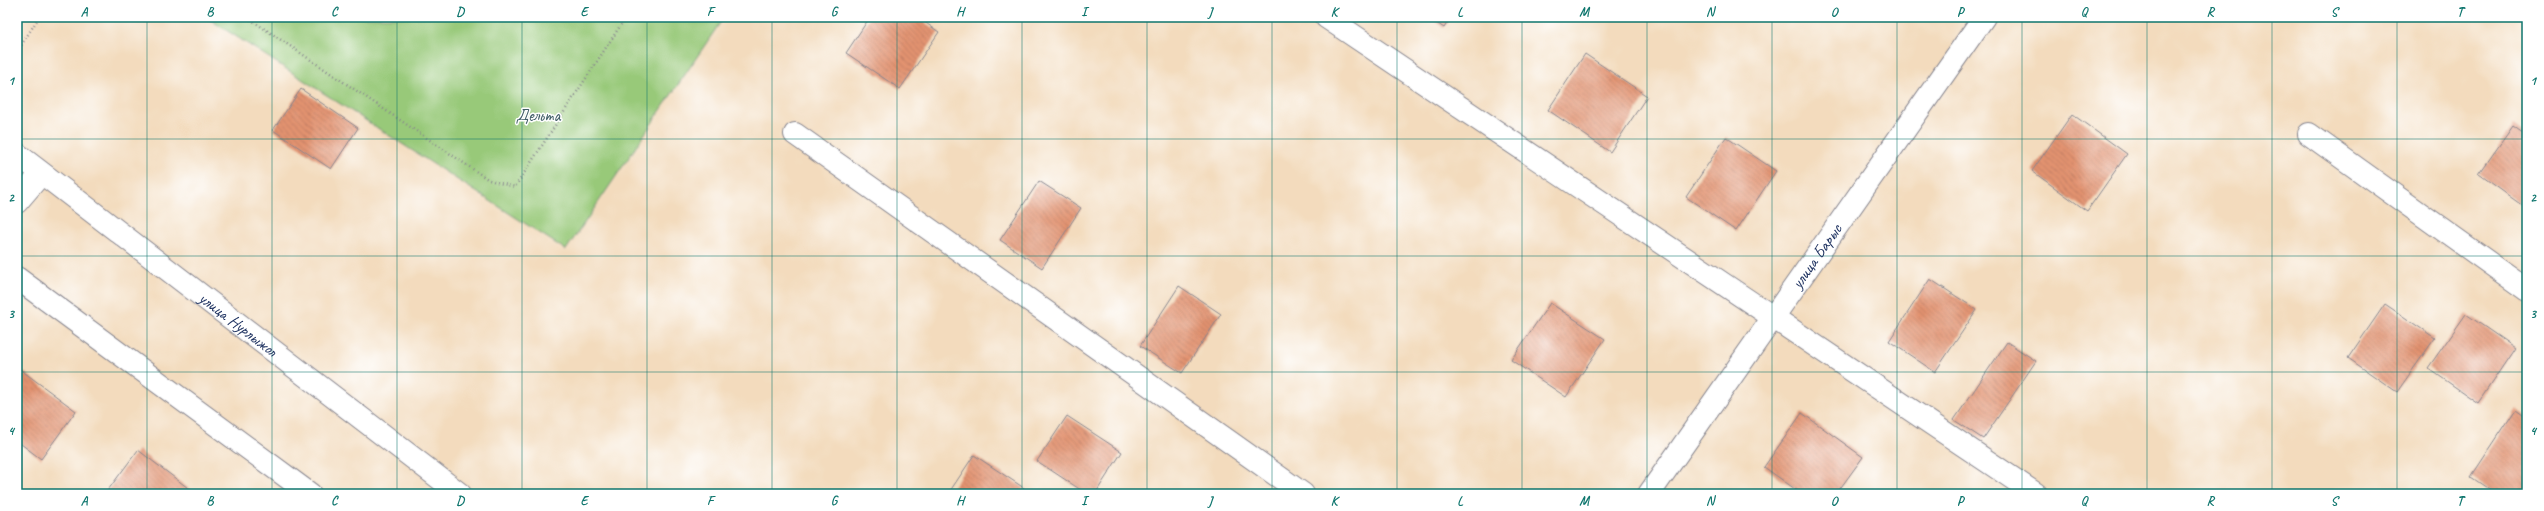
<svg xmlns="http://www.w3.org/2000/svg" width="2544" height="511" font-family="Caveat,sans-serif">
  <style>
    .green { fill: #98c979; stroke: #5a7c6c }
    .building { fill: url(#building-back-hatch) }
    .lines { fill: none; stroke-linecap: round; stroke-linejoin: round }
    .minor-casing { stroke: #87858e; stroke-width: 24 }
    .path { stroke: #87858e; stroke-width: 2.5; stroke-dasharray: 1 3; stroke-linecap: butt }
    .minor { stroke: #fff; stroke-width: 22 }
    .grid { fill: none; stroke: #0f766e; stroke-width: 1; stroke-opacity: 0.55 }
    .labels { text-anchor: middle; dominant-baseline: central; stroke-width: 3; stroke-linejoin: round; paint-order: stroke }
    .park-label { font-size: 17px; fill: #405d66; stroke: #fff }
    .street-label { font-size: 17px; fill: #1b2f5e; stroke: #fff }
    .neatline { fill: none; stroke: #0f766e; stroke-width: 1.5 }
    .grid-label { font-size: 13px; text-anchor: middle; font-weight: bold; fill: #0f766e }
  </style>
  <defs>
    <pattern id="building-back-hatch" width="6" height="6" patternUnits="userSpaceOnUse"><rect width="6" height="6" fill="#e2926f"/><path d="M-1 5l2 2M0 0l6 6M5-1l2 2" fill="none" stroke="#b6785e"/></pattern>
  </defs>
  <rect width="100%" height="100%" fill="#fff"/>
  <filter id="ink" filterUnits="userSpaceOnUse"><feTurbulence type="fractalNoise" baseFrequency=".025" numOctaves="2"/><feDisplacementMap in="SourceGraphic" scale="8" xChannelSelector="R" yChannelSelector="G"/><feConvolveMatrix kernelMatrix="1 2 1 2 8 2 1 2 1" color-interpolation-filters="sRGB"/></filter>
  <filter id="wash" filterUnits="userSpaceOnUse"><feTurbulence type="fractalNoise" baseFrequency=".012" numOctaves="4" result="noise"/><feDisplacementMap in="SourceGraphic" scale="16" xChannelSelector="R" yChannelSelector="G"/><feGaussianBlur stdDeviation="0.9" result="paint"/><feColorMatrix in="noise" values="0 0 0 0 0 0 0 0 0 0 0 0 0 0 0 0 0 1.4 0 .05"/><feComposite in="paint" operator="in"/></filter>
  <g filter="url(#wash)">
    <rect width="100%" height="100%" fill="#f3dbbd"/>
    <path class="green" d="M206 17H724L566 250Z"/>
    <g id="blocks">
      <g class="building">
        <path d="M870 17H917L939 32 900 89 846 53Z"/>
        <path d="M1428 17H1451L1444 28Z"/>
        <path d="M1585 54 1647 96 1610 152 1548 110Z"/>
        <path d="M301 89 358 128 331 169 273 130Z"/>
        <path d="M2072 114 2127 154 2087 211 2032 171Z"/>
        <path d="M2513 126 2527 136V209L2479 174Z"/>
        <path d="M1726 137 1776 171 1736 231 1686 197Z"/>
        <path d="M1039 181 1081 208 1042 268 1000 240Z"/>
        <path d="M1930 279 1977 310 1935 372 1889 341Z"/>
        <path d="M1179 286 1221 314 1182 373 1140 346Z"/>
        <path d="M1550 303 1605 339 1566 397 1511 360Z"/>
        <path d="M2385 304 2435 338 2397 392 2348 358Z"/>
        <path d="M2466 314 2515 348 2478 403 2428 368Z"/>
        <path d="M2007 342 2036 361 1983 439 1954 420Z"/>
        <path d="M17 367 76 411 41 459 17 441Z"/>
        <path d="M2516 409 2527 417V494H2496L2471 477Z"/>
        <path d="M1802 413 1863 457 1836 494H1802L1764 467Z"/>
        <path d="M1067 416 1122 452 1095 494H1087L1037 461Z"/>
        <path d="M138 450 196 494H105Z"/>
        <path d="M974 455 1024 488 1020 494H948Z"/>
      </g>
    </g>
  </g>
  <g filter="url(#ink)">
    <use href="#blocks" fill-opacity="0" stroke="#87858e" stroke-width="1"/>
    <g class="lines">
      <defs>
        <g id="minor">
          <path d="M1326 17 2036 494"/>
          <path d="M795 134 1303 494"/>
          <path d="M2309 134 2527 290"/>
          <path id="s1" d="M17 154 460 494"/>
          <path d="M17 202 41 174"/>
          <path d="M17 278 310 494"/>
          <path id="s2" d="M1649 494 1984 17"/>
        </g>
      </defs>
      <use href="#minor" class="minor-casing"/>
      <g class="path">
        <path d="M247 17 489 180 515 187 626 17"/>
        <path d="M17 52 39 17"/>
      </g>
      <use href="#minor" class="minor"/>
    </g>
  </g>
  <path class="grid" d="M147 17V494M272 17V494M397 17V494M522 17V494M647 17V494M772 17V494M897 17V494M1022 17V494M1147 17V494M1272 17V494M1397 17V494M1522 17V494M1647 17V494M1772 17V494M1897 17V494M2022 17V494M2147 17V494M2272 17V494M2397 17V494M17 139H2527M17 256H2527M17 372H2527"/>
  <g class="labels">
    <g class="park-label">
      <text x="538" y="115">Дельта</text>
    </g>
    <g class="street-label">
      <text stroke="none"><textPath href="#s2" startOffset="291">улица Барыс</textPath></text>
      <text stroke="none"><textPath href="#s1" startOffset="279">улица Нурлыжол</textPath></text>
    </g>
  </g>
  <rect width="2544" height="511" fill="none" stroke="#fff" stroke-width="44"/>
  <rect x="22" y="22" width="2500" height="467" class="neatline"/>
  <g class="grid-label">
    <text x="84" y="16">A</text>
    <text x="210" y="16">B</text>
    <text x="334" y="16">C</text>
    <text x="460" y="16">D</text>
    <text x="584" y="16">E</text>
    <text x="710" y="16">F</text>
    <text x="834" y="16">G</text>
    <text x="960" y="16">H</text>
    <text x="1084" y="16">I</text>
    <text x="1210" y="16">J</text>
    <text x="1334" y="16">K</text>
    <text x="1460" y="16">L</text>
    <text x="1584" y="16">M</text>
    <text x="1710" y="16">N</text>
    <text x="1834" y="16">O</text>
    <text x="1960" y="16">P</text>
    <text x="2084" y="16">Q</text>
    <text x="2210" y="16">R</text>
    <text x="2334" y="16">S</text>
    <text x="2460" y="16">T</text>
    <text x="11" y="85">1</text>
    <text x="2533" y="85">1</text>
    <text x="11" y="202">2</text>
    <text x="2533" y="202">2</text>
    <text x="11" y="318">3</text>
    <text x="2533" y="318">3</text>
    <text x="11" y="435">4</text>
    <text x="2533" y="435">4</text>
    <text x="84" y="505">A</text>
    <text x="210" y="505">B</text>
    <text x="334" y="505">C</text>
    <text x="460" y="505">D</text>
    <text x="584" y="505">E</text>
    <text x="710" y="505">F</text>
    <text x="834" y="505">G</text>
    <text x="960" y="505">H</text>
    <text x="1084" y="505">I</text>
    <text x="1210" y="505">J</text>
    <text x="1334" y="505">K</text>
    <text x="1460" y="505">L</text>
    <text x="1584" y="505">M</text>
    <text x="1710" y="505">N</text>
    <text x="1834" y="505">O</text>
    <text x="1960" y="505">P</text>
    <text x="2084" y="505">Q</text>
    <text x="2210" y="505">R</text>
    <text x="2334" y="505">S</text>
    <text x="2460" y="505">T</text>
  </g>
</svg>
